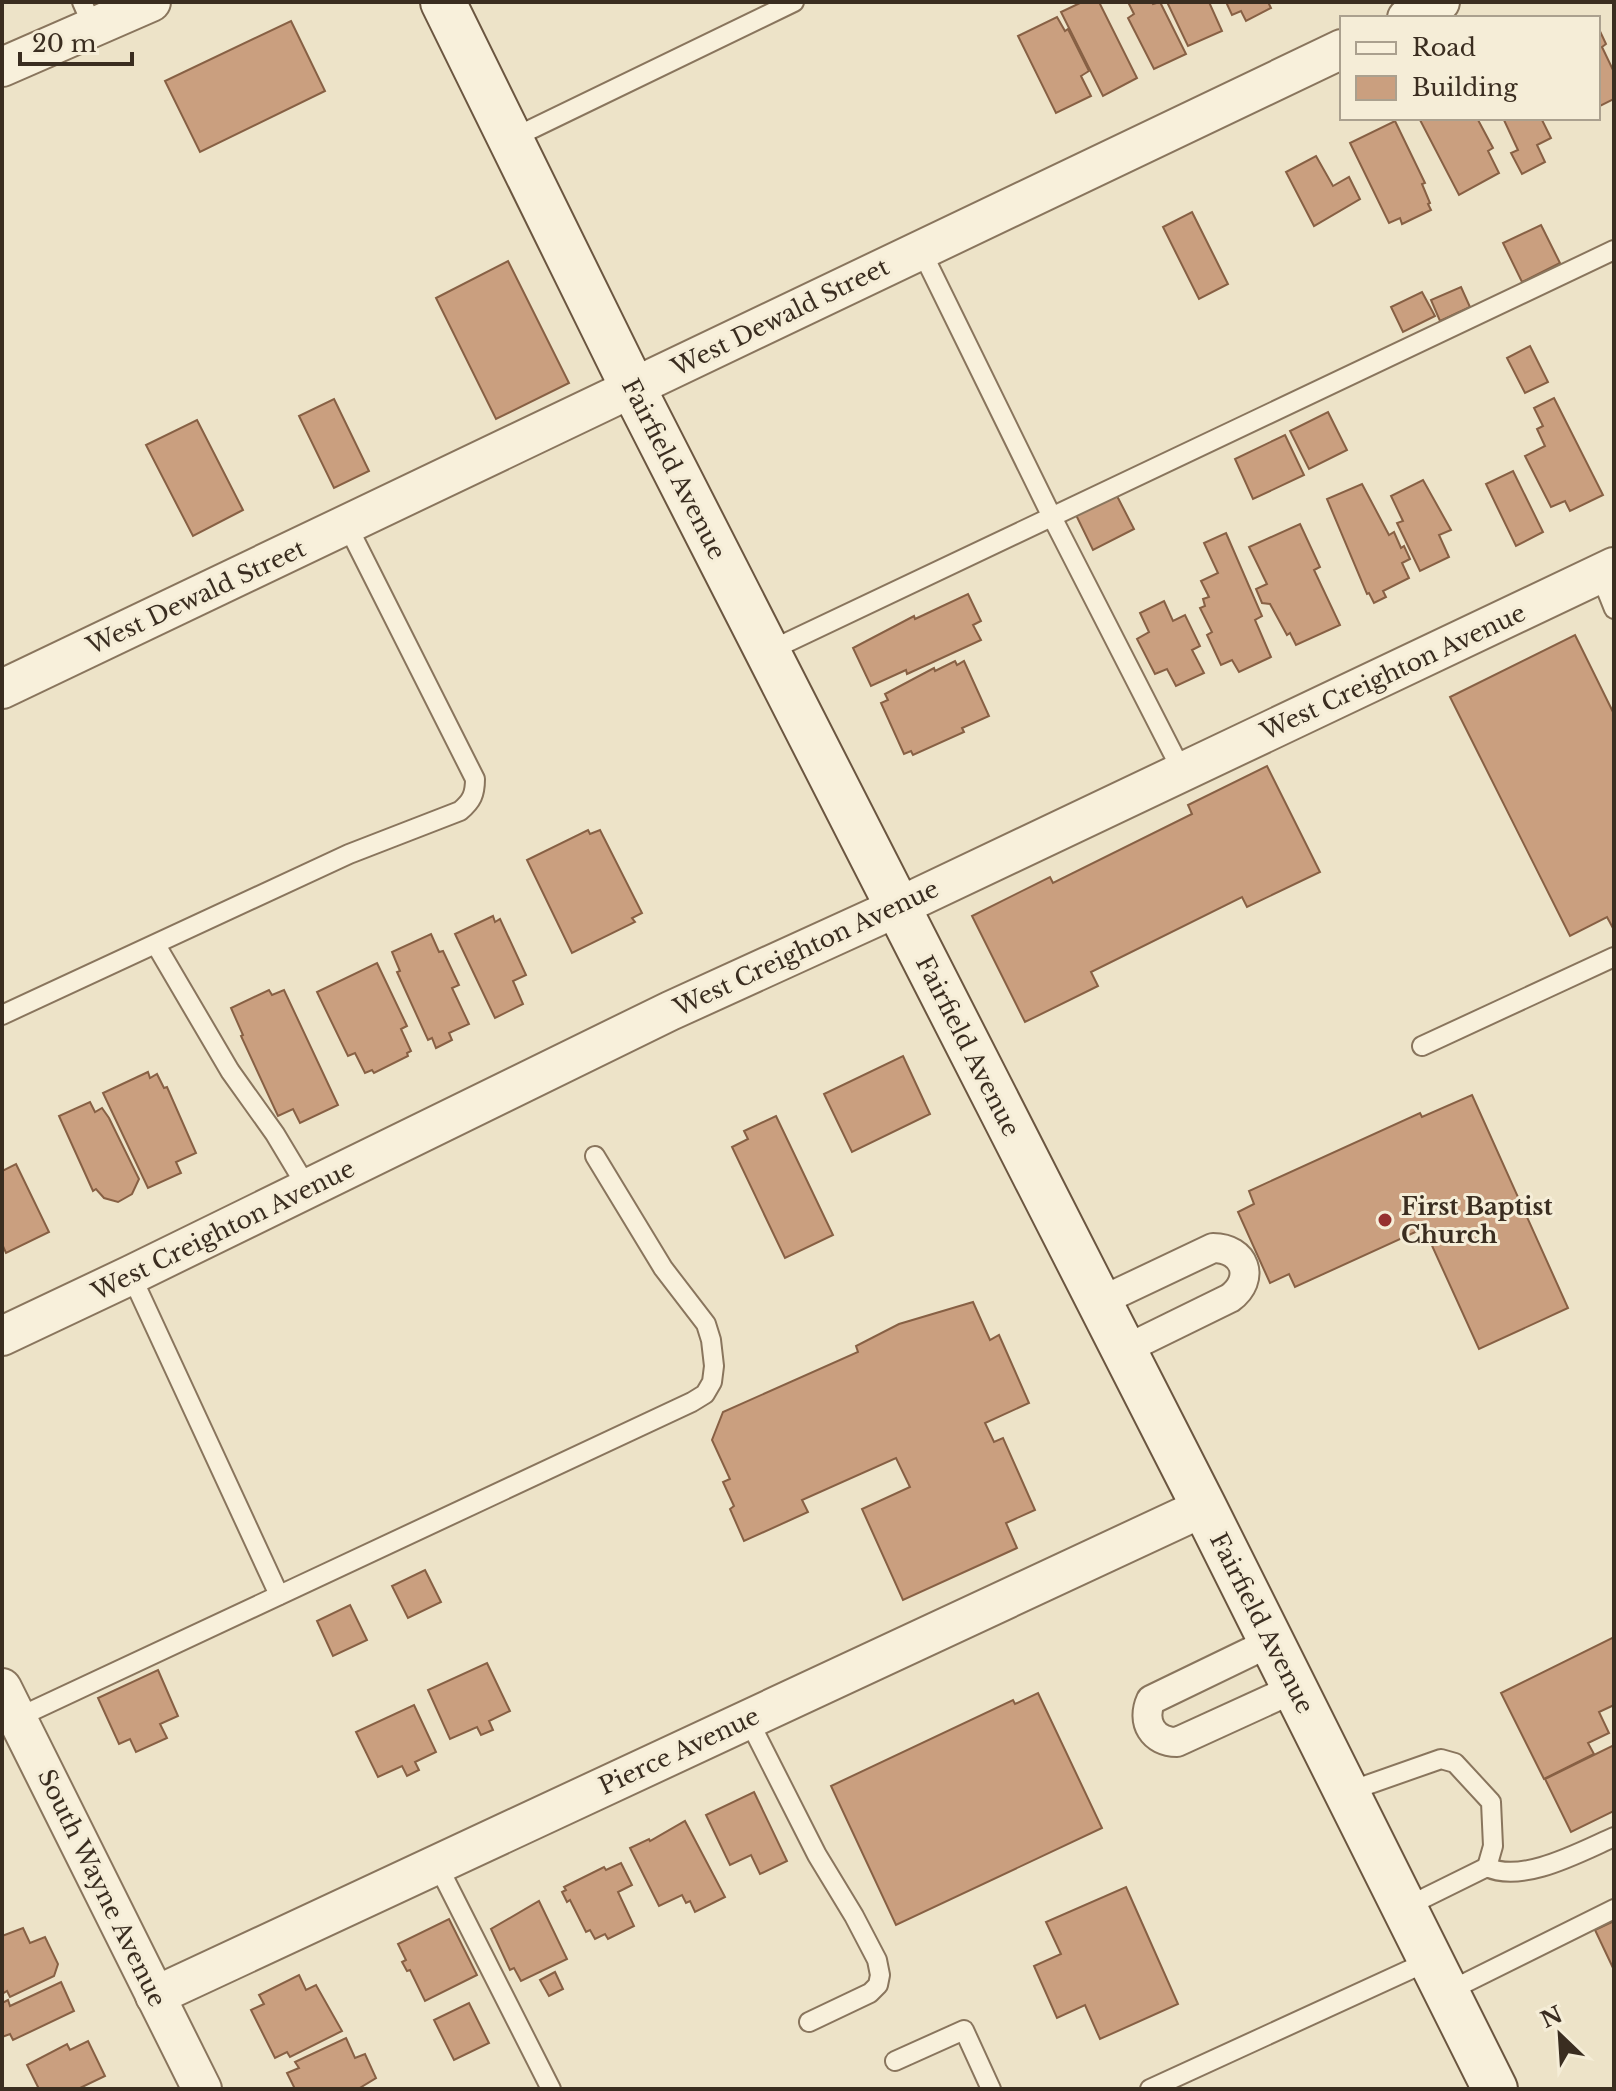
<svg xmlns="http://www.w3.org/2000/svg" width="1616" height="2091" font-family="'Libre Baskerville',serif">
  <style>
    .building { fill: #ca9f7f; stroke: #876044; stroke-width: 2 }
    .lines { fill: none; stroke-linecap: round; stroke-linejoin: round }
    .service-casing { stroke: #89755d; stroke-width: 22 }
    .pedestrian-casing { stroke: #89755d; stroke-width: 32 }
    .minor-casing { stroke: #89755d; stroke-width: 42 }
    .secondary-casing { stroke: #6b5640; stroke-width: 48 }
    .service { stroke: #f8f0db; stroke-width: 18 }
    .pedestrian { stroke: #f8f0db; stroke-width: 28 }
    .minor { stroke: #f8f0db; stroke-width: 38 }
    .secondary { stroke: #f8f0db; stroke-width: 44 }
    .poi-dot { fill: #96302f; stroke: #f5edd7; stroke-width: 3 }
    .labels { text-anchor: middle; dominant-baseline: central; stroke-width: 6; stroke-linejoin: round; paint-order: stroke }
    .street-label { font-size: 24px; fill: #3a2d20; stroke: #f5edd7 }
    .poi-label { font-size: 24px; font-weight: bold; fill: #3a2d20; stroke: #f5edd7; text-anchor: start }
  </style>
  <rect width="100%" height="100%" fill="#ede3c8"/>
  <g class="building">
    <path d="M1082 2H1099L1137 78 1103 96 1061 12Z"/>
    <path d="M1128 2H1152L1153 4 1160 2 1186 54 1154 69 1128 18 1134 14Z"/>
    <path d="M1167 2H1209L1222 31 1188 46Z"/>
    <path d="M1226 2H1268L1271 8 1246 21 1241 11 1232 15Z"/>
    <path d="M1057 17 1065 31 1068 29 1089 71 1081 76 1091 96 1056 113 1018 36Z"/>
    <path d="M291 21 325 91 200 152 165 81Z"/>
    <path d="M1598 27 1606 44 1602 47 1614 72V99L1598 107Z"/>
    <path d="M1419 118H1477L1493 148 1488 151 1499 173 1459 195Z"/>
    <path d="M1503 118H1546L1542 120 1551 138 1537 145 1545 162 1522 174 1511 153 1518 150Z"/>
    <path d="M1395 121 1425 183 1422 184 1430 203 1428 204 1431 210 1402 224 1400 218 1389 223 1350 143Z"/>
    <path d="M1316 156 1333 186 1349 177 1360 199 1314 226 1286 172Z"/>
    <path d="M1192 212 1228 284 1199 299 1163 227Z"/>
    <path d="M1541 225 1560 263 1522 282 1503 243Z"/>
    <path d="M508 261 569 383 496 419 436 298Z"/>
    <path d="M1461 287 1470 307 1440 321 1431 300Z"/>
    <path d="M1422 292 1435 316 1403 332 1391 307Z"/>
    <path d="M1530 346 1548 382 1525 393 1507 358Z"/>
    <path d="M1554 398 1603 495 1570 511 1565 501 1551 507 1525 456 1545 446 1537 429 1543 426 1534 408Z"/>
    <path d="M334 399 369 471 334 488 299 416Z"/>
    <path d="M1328 412 1347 450 1309 469 1290 431Z"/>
    <path d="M197 420 243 510 193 536 146 445Z"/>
    <path d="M1285 435 1304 475 1253 499 1235 459Z"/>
    <path d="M1513 471 1543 532 1516 546 1486 484Z"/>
    <path d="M1423 480 1451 530 1439 535 1449 557 1420 571 1397 523 1403 521 1391 496Z"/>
    <path d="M1362 484 1389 535 1394 532 1401 548 1404 546 1410 559 1402 563 1409 578 1383 591 1386 597 1374 603 1369 593 1367 594 1327 499Z"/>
    <path d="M1117 496 1134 529 1093 550 1076 515Z"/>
    <path d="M1300 524 1320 567 1314 570 1340 625 1296 645 1290 633 1287 635 1270 604 1262 603 1256 589 1267 584 1249 547Z"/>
    <path d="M1226 533 1262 616 1255 620 1271 657 1239 672 1232 660 1221 665 1207 635 1212 632 1200 608 1205 606 1203 599 1209 597 1201 581 1218 573 1204 543Z"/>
    <path d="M968 594 981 621 973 625 981 640 907 674 906 670 871 686 853 648 914 616 915 619Z"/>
    <path d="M1164 601 1173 621 1185 615 1200 646 1192 650 1204 673 1176 686 1167 669 1155 674 1137 639 1149 632 1140 613Z"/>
    <path d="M1575 635 1614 714V930L1607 917 1570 936 1450 697Z"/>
    <path d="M955 661 957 665 964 661 989 716 962 728 964 732 913 755 911 751 904 754 881 703 888 700 885 694 934 668 935 671Z"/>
    <path d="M1267 766 1320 872 1247 907 1242 897 1091 972 1098 986 1025 1022 972 916 1050 877 1053 883 1192 814 1188 805Z"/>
    <path d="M588 830 590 834 600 830 642 913 632 918 635 922 572 953 527 860Z"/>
    <path d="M493 916 495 922 500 919 526 975 513 981 523 1004 495 1018 455 934Z"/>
    <path d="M431 934 439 952 443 951 459 985 452 988 469 1024 449 1033 452 1040 436 1048 432 1038 428 1040 397 972 400 971 392 952Z"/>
    <path d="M377 963 407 1026 401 1029 411 1051 407 1053 408 1056 374 1073 372 1070 365 1073 355 1053 348 1056 317 992Z"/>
    <path d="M269 990 272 995 284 990 338 1105 300 1123 293 1109 278 1116 241 1036 243 1035 231 1008Z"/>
    <path d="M903 1056 930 1114 852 1152 824 1094Z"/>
    <path d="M148 1072 150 1078 157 1074 164 1088 167 1087 196 1153 176 1162 181 1173 148 1188 103 1093Z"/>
    <path d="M1472 1095 1568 1308 1479 1349 1424 1228 1295 1287 1289 1274 1270 1283 1238 1212 1254 1204 1249 1191 1420 1113 1422 1117Z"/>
    <path d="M90 1102 95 1112 102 1108 109 1118 139 1179 132 1194 118 1202 104 1198 96 1189 93 1191 59 1116Z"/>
    <path d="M776 1116 833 1235 785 1258 732 1147 748 1139 744 1131Z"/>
    <path d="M16 1164 49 1232 6 1253 2 1244V1171Z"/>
    <path d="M973 1302 990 1340 999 1335 1029 1403 985 1423 994 1442 1003 1438 1035 1510 1006 1523 1017 1548 903 1600 862 1509 910 1487 896 1458 802 1500 808 1512 744 1541 730 1509 734 1506 723 1482 730 1479 712 1440 723 1412 858 1352 856 1346 899 1324Z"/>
    <path d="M425 1570 441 1602 408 1618 392 1586Z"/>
    <path d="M350 1605 367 1640 333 1656 317 1621Z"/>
    <path d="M1614 1637V1705L1599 1712 1609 1733 1588 1743 1594 1754 1544 1779 1501 1693Z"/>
    <path d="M487 1663 510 1711 489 1721 493 1730 481 1735 477 1727 450 1739 428 1690Z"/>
    <path d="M158 1670 178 1716 160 1724 167 1738 136 1752 130 1739 119 1744 98 1698Z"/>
    <path d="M1038 1693 1102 1828 896 1925 831 1786 1013 1700 1015 1704Z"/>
    <path d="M414 1705 436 1752 415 1762 419 1770 407 1776 402 1766 378 1777 356 1732Z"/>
    <path d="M1614 1745V1811L1571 1832 1545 1779Z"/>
    <path d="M754 1792 787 1861 760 1874 751 1855 730 1865 706 1815Z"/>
    <path d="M685 1821 725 1897 695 1912 690 1901 686 1903 682 1895 659 1906 630 1848 649 1839 650 1841Z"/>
    <path d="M621 1863 632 1885 618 1892 634 1926 608 1939 605 1934 595 1939 590 1930 586 1932 570 1900 567 1902 562 1892 566 1890 564 1887 604 1867 606 1870Z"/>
    <path d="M1126 1887 1178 2004 1100 2039 1085 2005 1057 2018 1034 1966 1061 1954 1046 1922Z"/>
    <path d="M539 1901 567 1959 521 1981 514 1968 510 1970 491 1929Z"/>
    <path d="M449 1919 477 1975 425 2001 410 1970 407 1971 402 1962 406 1960 398 1944Z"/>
    <path d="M1614 1921V1970L1595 1930Z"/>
    <path d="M23 1928 30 1943 45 1937 58 1964 54 1976 10 1997 7 1991 2 1994V1936Z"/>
    <path d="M555 1972 563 1989 549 1996 540 1980Z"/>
    <path d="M299 1975 306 1990 316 1985 342 2031 290 2057 287 2052 275 2058 251 2010 264 2004 259 1995Z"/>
    <path d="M61 1982 74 2011 13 2040 10 2034 2 2037V2003L8 2000 10 2006Z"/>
    <path d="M469 2003 489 2043 454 2060 434 2020Z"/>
    <path d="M346 2038 355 2058 365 2054 376 2078 358 2089H295L287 2073 299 2068 295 2062Z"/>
    <path d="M88 2041 105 2076 78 2089H39L27 2065 67 2044 70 2050Z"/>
  </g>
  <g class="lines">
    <defs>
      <g id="service">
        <path d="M82 2 93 27"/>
        <path d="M511 139 794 2"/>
        <path d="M921 250 1053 519 1182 771"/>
        <path d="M1600 574 1614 609"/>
        <path d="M767 652 1614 250"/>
        <path d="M156 945 230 1071 275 1134 308 1189"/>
        <path d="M2 1015 349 854 460 811C472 801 475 794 475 779L347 525"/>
        <path d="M1422 1046 1614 957"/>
        <path d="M131 1275 279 1595"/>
        <path d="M17 1718 692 1402 705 1394 712 1382 714 1366 711 1340 706 1324 663 1268 595 1156"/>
        <path d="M748 1719 817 1855 854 1916 877 1960 880 1975 878 1985 870 1993 809 2022"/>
        <path d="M1347 1792 1441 1759 1455 1763 1491 1802 1493 1846 1487 1867"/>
        <path d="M437 1864 551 2089"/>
        <path d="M1404 1908 1487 1867C1522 1884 1580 1852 1614 1837"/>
        <path d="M1447 1992 1614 1909"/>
        <path d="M895 2061 964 2030 991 2089"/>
        <path d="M1150 2089 1431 1960"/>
      </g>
      <g id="pedestrian">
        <path d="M1099 1302 1213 1248C1245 1248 1256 1279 1230 1298L1124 1350"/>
        <path d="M1271 1642 1151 1700C1141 1722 1153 1742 1177 1742L1295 1688"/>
      </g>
      <g id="minor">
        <path d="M1407 18 1440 2"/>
        <path d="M2 67 151 2"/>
        <path d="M2 689 1342 49"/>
        <path d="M2 1336 131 1275 670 1011 898 907 1614 567"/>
        <path d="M2 1688 202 2089"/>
        <path d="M155 1996 1204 1507"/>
      </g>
      <path id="secondary" d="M443 2 633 388 1204 1507 1495 2089"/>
    </defs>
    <use href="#service" class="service-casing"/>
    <use href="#pedestrian" class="pedestrian-casing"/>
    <use href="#minor" class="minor-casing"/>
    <use href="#secondary" class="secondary-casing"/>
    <use href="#service" class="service"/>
    <use href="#pedestrian" class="pedestrian"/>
    <use href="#minor" class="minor"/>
    <use href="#secondary" class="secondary"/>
  </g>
  <circle class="poi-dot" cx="1385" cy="1220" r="8"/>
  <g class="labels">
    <g class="street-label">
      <text transform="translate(780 317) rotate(-26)">West Dewald Street</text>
      <text transform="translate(674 469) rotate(63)">Fairfield Avenue</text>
      <text transform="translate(196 597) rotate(-25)">West Dewald Street</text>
      <text transform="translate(1393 672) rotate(-25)">West Creighton Avenue</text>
      <text transform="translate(806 948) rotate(-25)">West Creighton Avenue</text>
      <text transform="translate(968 1046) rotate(63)">Fairfield Avenue</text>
      <text transform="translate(223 1230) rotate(-26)">West Creighton Avenue</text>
      <text transform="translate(1262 1623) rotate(63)">Fairfield Avenue</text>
      <text transform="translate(679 1751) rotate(-25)">Pierce Avenue</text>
      <text transform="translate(102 1888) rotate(64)">South Wayne Avenue</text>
    </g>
    <g class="poi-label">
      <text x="1401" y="1206">First Baptist<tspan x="1401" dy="28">Church</tspan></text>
    </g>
  </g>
  <rect width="1616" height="2091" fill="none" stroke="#3a2d20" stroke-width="8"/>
  <rect x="1340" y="16" width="260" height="104" fill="#f5edd7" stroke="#aaa08e" stroke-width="2"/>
  <rect x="1356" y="42" width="40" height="12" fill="#f8f0db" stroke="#aaa08e" stroke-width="2"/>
  <text x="1412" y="56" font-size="24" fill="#3a2d20">Road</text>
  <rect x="1356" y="76" width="40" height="24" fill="#ca9f7f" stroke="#aaa08e" stroke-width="2"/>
  <text x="1412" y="96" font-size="24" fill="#3a2d20">Building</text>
  <g transform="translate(1560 2035) rotate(335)" stroke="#f5edd7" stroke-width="6" paint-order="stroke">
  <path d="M0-6L14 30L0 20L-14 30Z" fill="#3a2d20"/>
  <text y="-12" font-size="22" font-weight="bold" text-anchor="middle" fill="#3a2d20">N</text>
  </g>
  <path d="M20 52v12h112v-12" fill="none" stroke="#3a2d20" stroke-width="4"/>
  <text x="32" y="52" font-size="24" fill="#3a2d20" stroke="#f5edd7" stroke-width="6" paint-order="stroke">20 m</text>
</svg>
